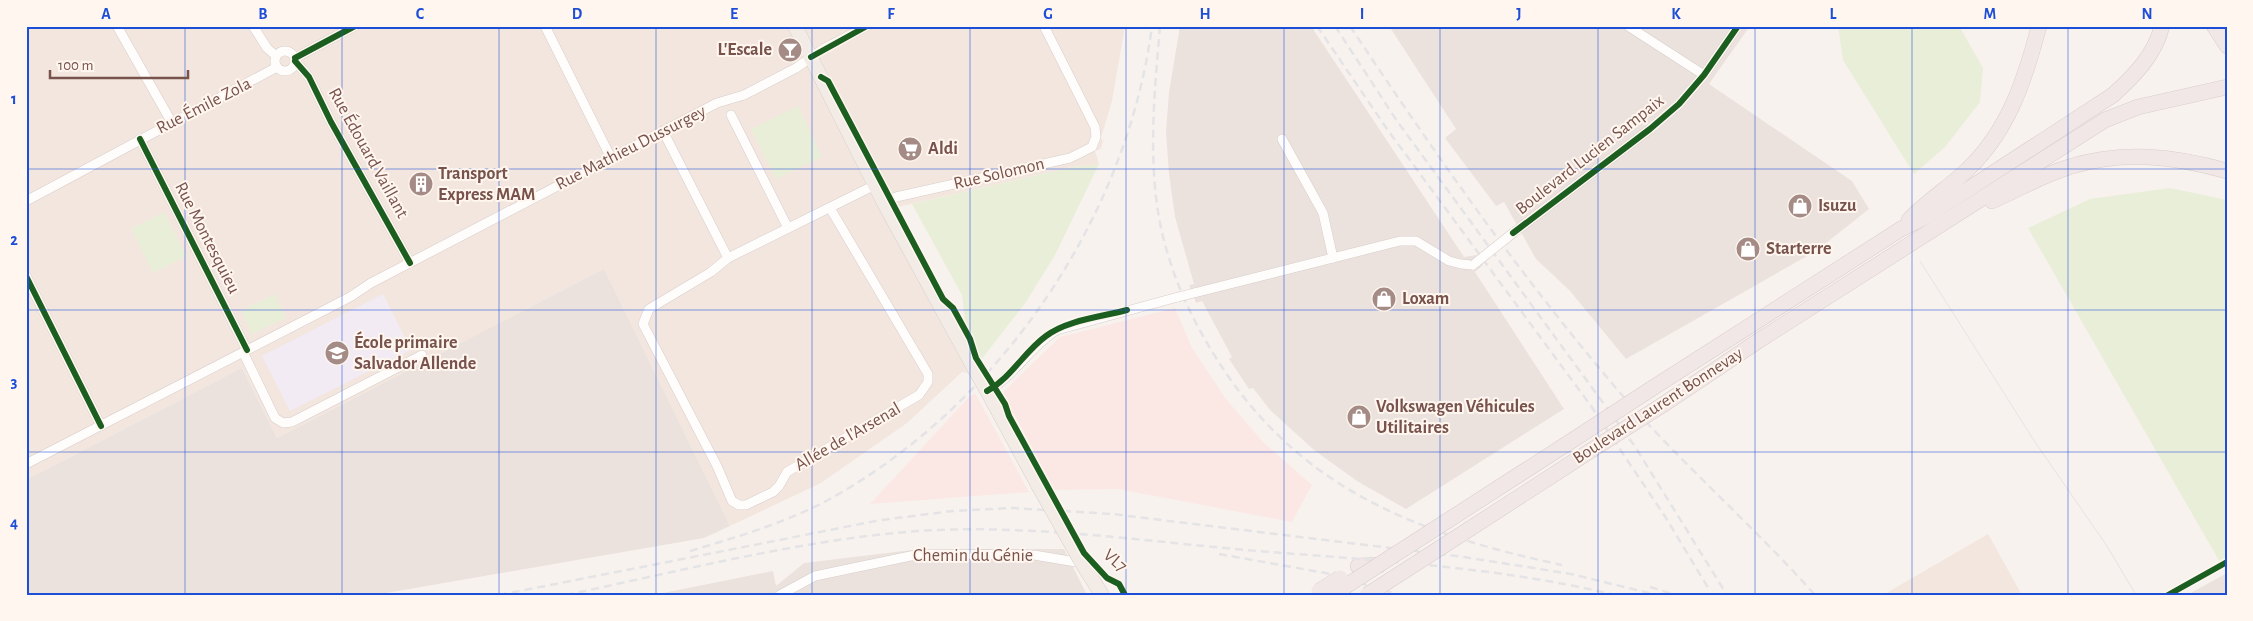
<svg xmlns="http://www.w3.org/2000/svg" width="2253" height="621" font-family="'Alegreya Sans',sans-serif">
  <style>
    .residential { fill: #f3e6de }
    .commercial { fill: #fbe8e4 }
    .industrial { fill: #ebe2de }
    .education { fill: #f2ebf4 }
    .green { fill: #e9eed8 }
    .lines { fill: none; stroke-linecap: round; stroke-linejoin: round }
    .street-casing { stroke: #d6cdca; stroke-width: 10 }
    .primary-casing { stroke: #d9cecb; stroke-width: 15 }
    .highway-casing { stroke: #d9cecb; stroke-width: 16 }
    .street { stroke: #fefdfc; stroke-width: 9 }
    .primary { stroke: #f3ece6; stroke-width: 14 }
    .highway { stroke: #f1e7e6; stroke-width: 15 }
    .tram { stroke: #e4e3e6; stroke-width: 1 }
    .rail { stroke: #e4e3e6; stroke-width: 2.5; stroke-dasharray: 8 5; stroke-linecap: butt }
    .street-bridge-casing { stroke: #d6cdca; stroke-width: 10; stroke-linecap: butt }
    .primary-bridge-casing { stroke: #d9cecb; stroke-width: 15; stroke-linecap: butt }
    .highway-bridge-casing { stroke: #d9cecb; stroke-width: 16; stroke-linecap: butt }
    .street-bridge { stroke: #fefdfc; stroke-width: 9 }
    .primary-bridge { stroke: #f3ece6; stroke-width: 14 }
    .highway-bridge { stroke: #f1e7e6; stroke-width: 15 }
    .cycleway-casing { stroke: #fff6ef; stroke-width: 9 }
    .cycleway { stroke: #1b5e20; stroke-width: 6 }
    .grid { fill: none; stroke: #1d4ed8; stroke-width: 1; stroke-opacity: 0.55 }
    .labels { text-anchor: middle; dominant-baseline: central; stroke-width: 4; stroke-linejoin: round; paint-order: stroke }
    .poi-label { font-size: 18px; font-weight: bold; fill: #77534c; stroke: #fff6ef; text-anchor: start }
    .street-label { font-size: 18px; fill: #77534c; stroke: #fff6ef }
    .neatline { fill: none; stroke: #1d4ed8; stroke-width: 2 }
    .grid-label { font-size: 16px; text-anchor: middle; font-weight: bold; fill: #1d4ed8 }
  </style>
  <rect width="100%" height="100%" fill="#f8f2ee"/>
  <g class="residential">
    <path d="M26 26H1125L1112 101 1101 138 1103 141 1101 149 1095 151 1099 164 1072 167 880 211 968 373 962 372 907 423 821 483 730 526 604 269 277 438 242 368 26 480Z"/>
    <path d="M1988 534 2022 595H1883Z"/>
  </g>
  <g class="commercial">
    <path d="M1175 308 1191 346 1225 398 1263 442 1312 485 1292 522 1118 489 1054 490 1017 419 1004 399V391L1060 337Z"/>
    <path d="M975 393 1029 492 870 504 969 397Z"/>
  </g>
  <g class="industrial">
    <path d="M1180 26H1311L1464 257 1476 255 1483 265 1475 272 1564 409 1406 509 1357 481 1314 450 1270 410 1253 388 1249 389 1229 359 1232 357 1202 301 1196 303 1189 285 1194 284 1175 217 1169 174 1166 132 1169 92Z"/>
    <path d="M1389 26H1750L1709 84 1852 181 1869 209 1816 251 1626 359 1570 291 1536 259 1504 202 1496 206 1445 138 1456 129Z"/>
    <path d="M604 269 730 526 704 538 375 595H26V480L242 368 277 438Z"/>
    <path d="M920 549H1064L1087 595H653L773 571 776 586 804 563Z"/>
    <path d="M2227 573V595H2187Z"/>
  </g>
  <path class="education" d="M383 294 411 350 290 411 262 356Z"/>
  <g class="green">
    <path d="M1838 26H1959L1983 68 1980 102 1945 147 1914 174 1843 60Z"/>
    <path d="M798 106 822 157 776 179 751 129Z"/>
    <path d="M1099 164 1055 255 1026 302 981 360 966 329 962 295 912 204 1072 167Z"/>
    <path d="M2170 188 2227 200V561L2221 564 2028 228 2090 199Z"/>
    <path d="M164 212 186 256 153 273 131 229Z"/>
    <path d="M275 294 286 318 252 334 241 311Z"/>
  </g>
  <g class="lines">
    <defs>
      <g id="street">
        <path d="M117 26 172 123"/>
        <path d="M253 26 267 48 276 56"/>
        <path d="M545 26 611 158"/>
        <path d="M1628 26 1704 75"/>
        <circle cx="285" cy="61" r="10"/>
        <path d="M295 58 355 26"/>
        <path d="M295 61 309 77 331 122 410 263"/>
        <path d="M731 115 788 228"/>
        <path d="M663 131 728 258 711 272 649 309 643 324 717 466 732 501 739 505H746L773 492 779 486 787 472 919 395 928 382V374L830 208"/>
        <path d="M140 139 247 350"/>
        <path d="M1282 139 1323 213 1333 258"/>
        <path d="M26 201 277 67"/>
        <path d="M884 203 896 197 1070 158 1092 147 1096 137 1095 127 1044 26"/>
        <path d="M1513 233 1650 129 1679 104 1704 75 1738 26"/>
        <path d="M728 258 875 185"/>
        <path d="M26 276 101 426"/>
        <path d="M1194 293 1400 241H1416L1449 261 1461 264 1473 265"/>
        <path d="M243 352 275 418 283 423 292 422 422 355"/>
        <path d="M987 391C1014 377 1030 346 1057 330L1178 297"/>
        <path d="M26 464 350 297 371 283 717 103 744 95 796 68 823 49 867 26"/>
        <path d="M780 595 815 576 920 554 1034 555 1082 563"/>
      </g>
      <g id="primary">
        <path d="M795 26 884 203 974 368"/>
        <path d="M986 389 1038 485"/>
        <path d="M1082 563 1102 595"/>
      </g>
      <g id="highway">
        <path d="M2214 26 2227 46"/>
        <path d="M1992 201C2018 190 2042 175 2069 167 2122 150 2174 156 2227 171"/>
        <path d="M1909 220C1926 202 1948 188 1966 171 2008 132 2025 80 2039 26"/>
        <path d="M1651 389 1901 229 1927 216 2113 95C2134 76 2155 55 2162 26"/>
        <path d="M1664 404 1758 341 2105 120 2138 107 2227 87"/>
        <path d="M1447 521 1579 436"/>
        <path d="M1471 528 1590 451"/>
        <path d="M1358 566 1379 565"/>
      </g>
    </defs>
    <use href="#street" class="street-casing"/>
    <use href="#primary" class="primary-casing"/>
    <use href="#highway" class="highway-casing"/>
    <use href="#street" class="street"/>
    <use href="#primary" class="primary"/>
    <use href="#highway" class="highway"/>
    <path class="tram" d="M1920 261 2035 442 2107 546 2136 595"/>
    <g class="rail">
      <path d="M1160 26C1155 86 1149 145 1157 205 1164 256 1184 305 1210 348 1292 486 1412 533 1562 565"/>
      <path d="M1317 26 1387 129 1591 406 1666 518 1710 591"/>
      <path d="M1335 26 1397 121 1634 445 1727 595"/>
      <path d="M1350 26C1433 151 1519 274 1616 388 1678 461 1751 523 1815 595"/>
      <path d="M690 551C737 537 785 523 828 500 999 406 1127 219 1152 26"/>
      <path d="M1219 554 1331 574 1399 595"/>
      <path d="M1650 587 1676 595"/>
      <path d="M499 595 881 520 953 511 1012 508 1112 514 1464 557 1571 574 1657 595"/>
      <path d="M566 595C680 571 801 540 917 531 1026 524 1136 540 1245 550 1367 560 1496 566 1615 595"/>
    </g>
    <defs>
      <g id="street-bridge">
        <path d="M1473 265 1513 233"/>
        <path d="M1178 297 1194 293"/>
      </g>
      <g id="primary-bridge">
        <path d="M974 368 986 389"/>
        <path d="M1038 485 1082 563"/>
      </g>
      <g id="highway-bridge">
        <path d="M1579 436 1651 389"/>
        <path d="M1590 451 1664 404"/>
        <path d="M1319 591 1340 578"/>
        <path d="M1332 595 1447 521"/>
        <path d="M1367 595 1471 528"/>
      </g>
    </defs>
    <use href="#street-bridge" class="street-bridge-casing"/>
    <use href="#primary-bridge" class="primary-bridge-casing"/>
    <use href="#highway-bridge" class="highway-bridge-casing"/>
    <use href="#street-bridge" class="street-bridge"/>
    <use href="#primary-bridge" class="primary-bridge"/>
    <use href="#highway-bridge" class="highway-bridge"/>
    <defs>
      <g id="cycleway">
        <path d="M811 57 867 26"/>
        <path d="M295 58 355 26"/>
        <path d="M295 61 309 77 331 122 410 263"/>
        <path d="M821 77 828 81 943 299 953 308 970 339 976 358 1005 404 1009 416 1084 553 1107 578 1119 584 1125 595"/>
        <path d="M140 139 247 350"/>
        <path d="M1513 233 1650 129 1679 104 1704 75 1738 26"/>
        <path d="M26 276 101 426"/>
        <path d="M987 391C1011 378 1024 352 1046 336 1067 320 1101 317 1127 310"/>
        <path d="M2168 595 2227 562"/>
      </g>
    </defs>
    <use href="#cycleway" class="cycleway-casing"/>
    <use href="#cycleway" class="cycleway"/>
  </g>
  <path class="grid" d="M185 26V595M342 26V595M499 26V595M656 26V595M812 26V595M970 26V595M1126 26V595M1284 26V595M1440 26V595M1598 26V595M1755 26V595M1912 26V595M2068 26V595M26 169H2227M26 310H2227M26 452H2227"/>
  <defs>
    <symbol id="bar-disc" viewBox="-11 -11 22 22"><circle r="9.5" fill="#a48b85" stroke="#fff6ef"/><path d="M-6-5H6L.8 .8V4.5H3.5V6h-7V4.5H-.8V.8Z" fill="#fff"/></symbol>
    <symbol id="supermarket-disc" viewBox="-11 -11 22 22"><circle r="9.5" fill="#a48b85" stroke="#fff6ef"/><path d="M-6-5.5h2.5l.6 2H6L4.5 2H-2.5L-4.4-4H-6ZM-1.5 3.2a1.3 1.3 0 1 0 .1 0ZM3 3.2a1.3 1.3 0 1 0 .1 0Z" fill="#fff"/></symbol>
    <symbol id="building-disc" viewBox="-11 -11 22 22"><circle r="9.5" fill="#a48b85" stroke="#fff6ef"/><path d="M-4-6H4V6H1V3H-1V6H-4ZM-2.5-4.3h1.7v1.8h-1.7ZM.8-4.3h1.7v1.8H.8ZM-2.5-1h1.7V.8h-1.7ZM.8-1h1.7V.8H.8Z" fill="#fff"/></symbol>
    <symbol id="shop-disc" viewBox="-11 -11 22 22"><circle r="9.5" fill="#a48b85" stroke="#fff6ef"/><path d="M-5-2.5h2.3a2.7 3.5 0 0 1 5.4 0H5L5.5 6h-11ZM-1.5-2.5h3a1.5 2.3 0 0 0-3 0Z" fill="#fff"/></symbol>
    <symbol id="school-disc" viewBox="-11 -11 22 22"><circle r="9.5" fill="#a48b85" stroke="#fff6ef"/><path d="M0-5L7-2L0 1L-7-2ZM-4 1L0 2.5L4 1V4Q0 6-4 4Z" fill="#fff"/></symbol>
  </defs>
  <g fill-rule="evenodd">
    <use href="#bar-disc" x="776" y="36" width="28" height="28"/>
    <use href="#supermarket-disc" x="896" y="135" width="28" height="28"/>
    <use href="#building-disc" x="407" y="170" width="28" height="28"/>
    <use href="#shop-disc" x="1786" y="192" width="28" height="28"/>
    <use href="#shop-disc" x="1734" y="235" width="28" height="28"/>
    <use href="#shop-disc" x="1370" y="285" width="28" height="28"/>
    <use href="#school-disc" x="323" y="339" width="28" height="28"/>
    <use href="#shop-disc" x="1345" y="403" width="28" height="28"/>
  </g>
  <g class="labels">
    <g class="poi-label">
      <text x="772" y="50" text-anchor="end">L'Escale</text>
      <text x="928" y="149">Aldi</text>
      <text x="438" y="174">Transport<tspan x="438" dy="21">Express MAM</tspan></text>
      <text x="1818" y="206">Isuzu</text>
      <text x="1766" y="249">Starterre</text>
      <text x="1402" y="299">Loxam</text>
      <text x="354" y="343">École primaire<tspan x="354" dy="21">Salvador Allende</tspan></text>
      <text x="1376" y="407">Volkswagen Véhicules<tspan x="1376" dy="21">Utilitaires</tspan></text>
    </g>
    <g class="street-label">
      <text transform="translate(204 106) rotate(-27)">Rue Émile Zola</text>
      <text transform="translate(631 148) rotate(-27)">Rue Mathieu Dussurgey</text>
      <text transform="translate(368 153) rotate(61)">Rue Édouard Vaillant</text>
      <text transform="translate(1590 155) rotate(-38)">Boulevard Lucien Sampaix</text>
      <text transform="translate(999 174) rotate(-13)">Rue Solomon</text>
      <text transform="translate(207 238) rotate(63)">Rue Montesquieu</text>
      <text transform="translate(1658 406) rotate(-33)">Boulevard Laurent Bonnevay</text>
      <text transform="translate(848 437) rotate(-30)">Allée de l'Arsenal</text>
      <text x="973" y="556">Chemin du Génie</text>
      <text transform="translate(1115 561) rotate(41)">VL7</text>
    </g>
  </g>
  <rect width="2253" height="621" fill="none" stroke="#fff6ef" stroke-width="55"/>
  <path d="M50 70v8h138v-8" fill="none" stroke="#77534c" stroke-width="2.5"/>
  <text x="58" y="70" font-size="15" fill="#77534c" stroke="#fff6ef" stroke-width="4" paint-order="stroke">100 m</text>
  <rect x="28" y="28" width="2198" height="566" class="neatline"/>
  <g class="grid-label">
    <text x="106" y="19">A</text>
    <text x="263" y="19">B</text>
    <text x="420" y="19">C</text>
    <text x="577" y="19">D</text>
    <text x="734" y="19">E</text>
    <text x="891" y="19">F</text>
    <text x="1048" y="19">G</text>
    <text x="1205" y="19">H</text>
    <text x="1362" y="19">I</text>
    <text x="1519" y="19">J</text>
    <text x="1676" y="19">K</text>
    <text x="1833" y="19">L</text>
    <text x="1990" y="19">M</text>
    <text x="2147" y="19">N</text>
    <text x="14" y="104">1</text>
    <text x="14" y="245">2</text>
    <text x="14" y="387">3</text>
    <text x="14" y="528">4</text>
  </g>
</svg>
